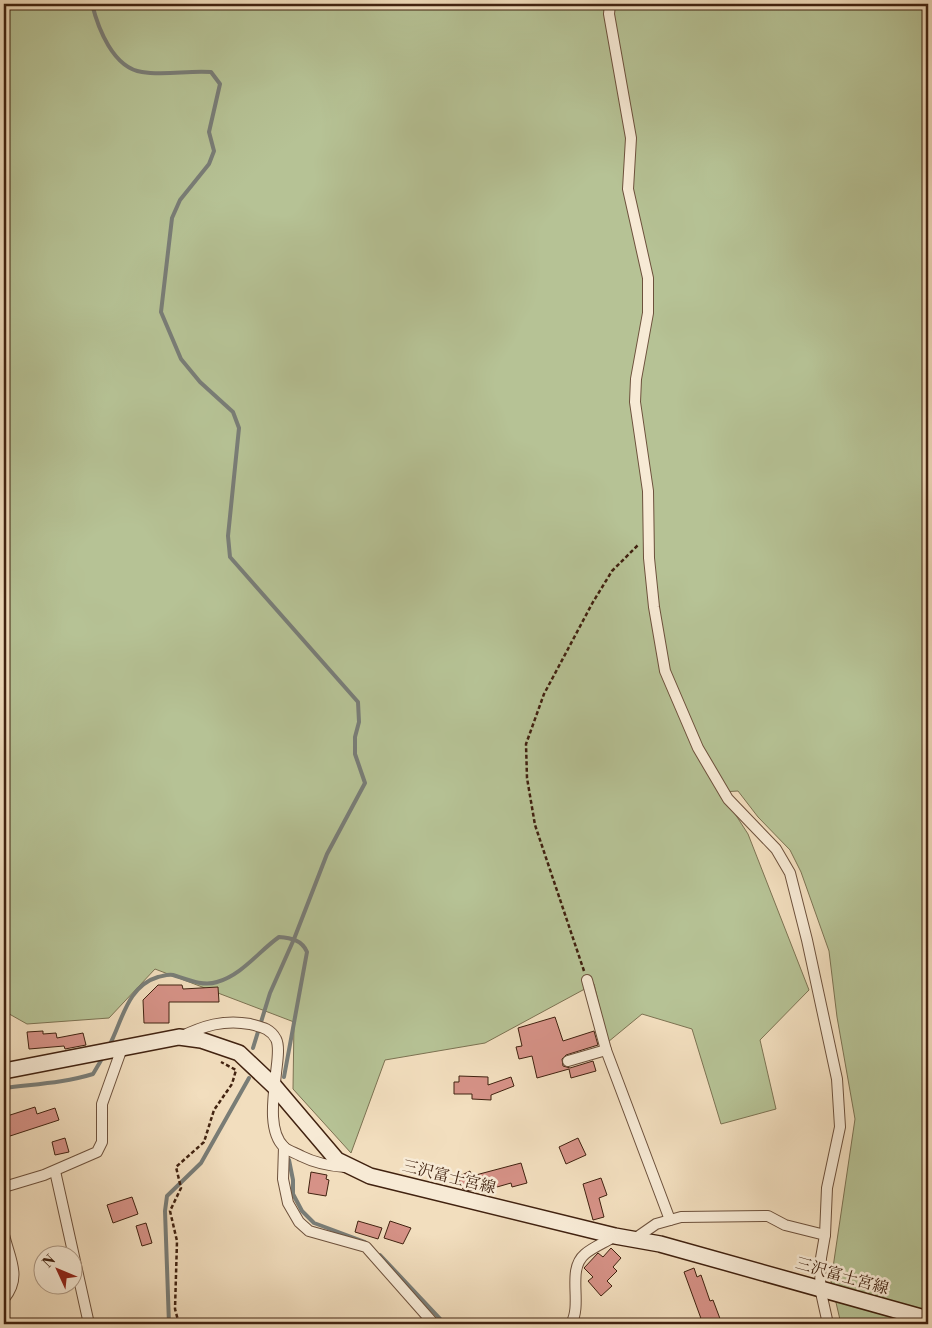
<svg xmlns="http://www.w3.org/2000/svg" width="932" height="1328" font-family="'Libre Bodoni','Noto Serif JP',serif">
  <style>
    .green { fill: #b6c295; stroke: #7c7252 }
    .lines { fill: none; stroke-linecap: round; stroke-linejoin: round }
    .stream { stroke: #797d77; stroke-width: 4 }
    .building { fill: #d69287; stroke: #412210 }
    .street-casing { stroke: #6d513c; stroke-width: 12 }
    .secondary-casing { stroke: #412210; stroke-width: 18 }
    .path { stroke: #412210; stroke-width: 2.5; stroke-dasharray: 4 2.5; stroke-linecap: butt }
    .street { stroke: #f7ead5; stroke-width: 10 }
    .secondary { stroke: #f7ead5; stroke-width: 15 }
    .labels { text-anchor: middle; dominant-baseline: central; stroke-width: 5; stroke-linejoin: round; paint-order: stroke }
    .street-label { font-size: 16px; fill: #412210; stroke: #f7ead5 }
  </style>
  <rect width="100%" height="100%" fill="#f2debe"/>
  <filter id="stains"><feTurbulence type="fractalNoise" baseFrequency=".004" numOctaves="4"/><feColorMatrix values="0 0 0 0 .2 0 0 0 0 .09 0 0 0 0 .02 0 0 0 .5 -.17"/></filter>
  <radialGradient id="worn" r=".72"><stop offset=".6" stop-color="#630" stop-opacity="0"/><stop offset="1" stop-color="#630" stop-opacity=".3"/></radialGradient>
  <path class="green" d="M4 4H928V1324H841L831 1281 855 1119 837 1017 829 951 801 872 790 850 758 817 738 791 721 792 748 834 809 990 760 1040 776 1109 721 1124 692 1029 642 1014 608 1042 594 984 485 1043 385 1060 351 1153 293 1089 294 1022 155 969 109 1018 27 1024 4 1011Z"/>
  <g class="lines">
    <g class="stream">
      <path d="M92 4C98 28 113 68 142 72 165 76 189 70 211 72L220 84 209 132 214 151 209 164 180 200 172 218 161 312 181 359 200 382 233 412 239 428 228 536 230 557 358 702 359 722 355 737V754L365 783 327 854 294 939 270 993 253 1048"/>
      <path d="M109 1046C122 1022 127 986 158 977 163 976 168 974 173 975 186 979 203 987 217 982 242 975 259 951 279 937 291 938 302 940 307 952L284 1077"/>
      <path d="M4 1088C34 1084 64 1083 93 1074L103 1057"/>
      <path d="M289 1160 293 1180V1194L302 1211 314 1223 365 1242"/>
      <path d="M380 1255 445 1324"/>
      <path d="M169 1324 165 1211 167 1196 201 1163 249 1078"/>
    </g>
  </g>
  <g class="building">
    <path d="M158 985H182L183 989 218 987 219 1002H169V1023H144L143 1000Z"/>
    <path d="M555 1017 563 1041 594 1031 598 1045 566 1055 562 1059 563 1066 570 1068 593 1061 596 1071 571 1078 569 1069 537 1078 532 1056 519 1059 516 1047 522 1046 518 1028Z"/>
    <path d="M43 1031V1034L56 1033 57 1038 83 1033 86 1045 65 1049 64 1046 29 1049 27 1032Z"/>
    <path d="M459 1076 488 1077V1085L511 1077 514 1086 491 1095V1100L472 1099V1094H454V1082H459Z"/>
    <path d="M35 1107 37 1114 55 1108 59 1120 7 1137 4 1117Z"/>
    <path d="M65 1138 69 1152 55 1155 52 1142Z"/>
    <path d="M578 1138 586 1155 566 1164 559 1147Z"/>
    <path d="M521 1163 527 1183 512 1187 511 1183 490 1189 488 1183 470 1191 463 1189 458 1177 470 1171 472 1176Z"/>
    <path d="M311 1172 327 1175 326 1179 329 1180 326 1196 308 1193Z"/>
    <path d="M601 1178 607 1195 599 1198 604 1217 593 1220 583 1184Z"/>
    <path d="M132 1197 138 1214 113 1223 107 1205Z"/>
    <path d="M358 1221 382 1228 378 1239 355 1232Z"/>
    <path d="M390 1221 411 1228 403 1244 384 1238Z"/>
    <path d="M146 1223 152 1243 142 1246 136 1226Z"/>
    <path d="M611 1248 621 1258 613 1267 617 1271 607 1281 612 1286 601 1296 588 1281 593 1277 584 1268 598 1253 603 1257Z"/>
    <path d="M694 1268 697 1277 701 1275 710 1301 713 1300 722 1324H703L684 1272Z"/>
  </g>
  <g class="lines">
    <defs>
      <g id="street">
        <path d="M610 4 609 14 631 138 628 189 648 278V313L636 379 635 402 648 491 649 558 654 607 665 671 698 748 728 799 776 849 790 873 807 940 837 1079 840 1127 827 1188 825 1235 821 1258 820 1288 828 1324"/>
        <path d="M587 980 606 1050 670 1220"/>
        <path d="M180 1037C203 1026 224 1019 250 1024 261 1027 270 1028 276 1039 280 1047 277 1063 276 1073 274 1094 267 1131 284 1147 288 1151 296 1153 301 1156 315 1163 330 1166 345 1167"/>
        <path d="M568 1061 606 1050"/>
        <path d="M284 1147 283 1179 288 1203 299 1222 309 1231 366 1247 434 1324"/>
        <path d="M55 1171 89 1324"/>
        <path d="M4 1187 44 1175 97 1152 102 1142V1104L122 1048"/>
        <path d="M4 1235C10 1260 22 1277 4 1299"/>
        <path d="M633 1240 656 1224 681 1217 768 1216 785 1225 825 1235"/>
        <path d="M571 1324C583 1303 566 1270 585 1254 593 1247 606 1242 615 1236"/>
      </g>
      <path id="secondary" d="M4 1071 179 1037 201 1040 239 1053 275 1087 337 1160 370 1176 615 1236 660 1244 928 1319"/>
    </defs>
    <use href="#street" class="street-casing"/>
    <use href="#secondary" class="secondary-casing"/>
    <g class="path">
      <path d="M584 971 535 825 527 778 526 744 544 694 593 602 612 571 638 545"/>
      <path d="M179 1324 175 1309 177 1241 170 1211 181 1188 176 1167 204 1142 214 1110 232 1084 236 1070 221 1062"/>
    </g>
    <use href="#street" class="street"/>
    <use href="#secondary" class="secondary"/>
  </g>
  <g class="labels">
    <g class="street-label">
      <text transform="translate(449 1177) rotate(14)">三沢富士宮線</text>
      <text transform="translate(842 1276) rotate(16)">三沢富士宮線</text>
    </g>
  </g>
  <rect width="932" height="1328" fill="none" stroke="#f2debe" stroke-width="20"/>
  <rect x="5" y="5" width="922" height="1318" fill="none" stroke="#412210" stroke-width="2.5"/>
  <rect x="10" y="10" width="912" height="1308" fill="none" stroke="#412210"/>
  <g transform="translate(58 1270) rotate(314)"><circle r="24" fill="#f7ead5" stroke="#ae9a86"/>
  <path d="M0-4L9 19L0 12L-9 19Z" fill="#8f2418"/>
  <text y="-8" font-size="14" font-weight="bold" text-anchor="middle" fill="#412210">N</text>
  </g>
  <rect width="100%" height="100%" filter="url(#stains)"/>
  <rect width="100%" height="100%" fill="url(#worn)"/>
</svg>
